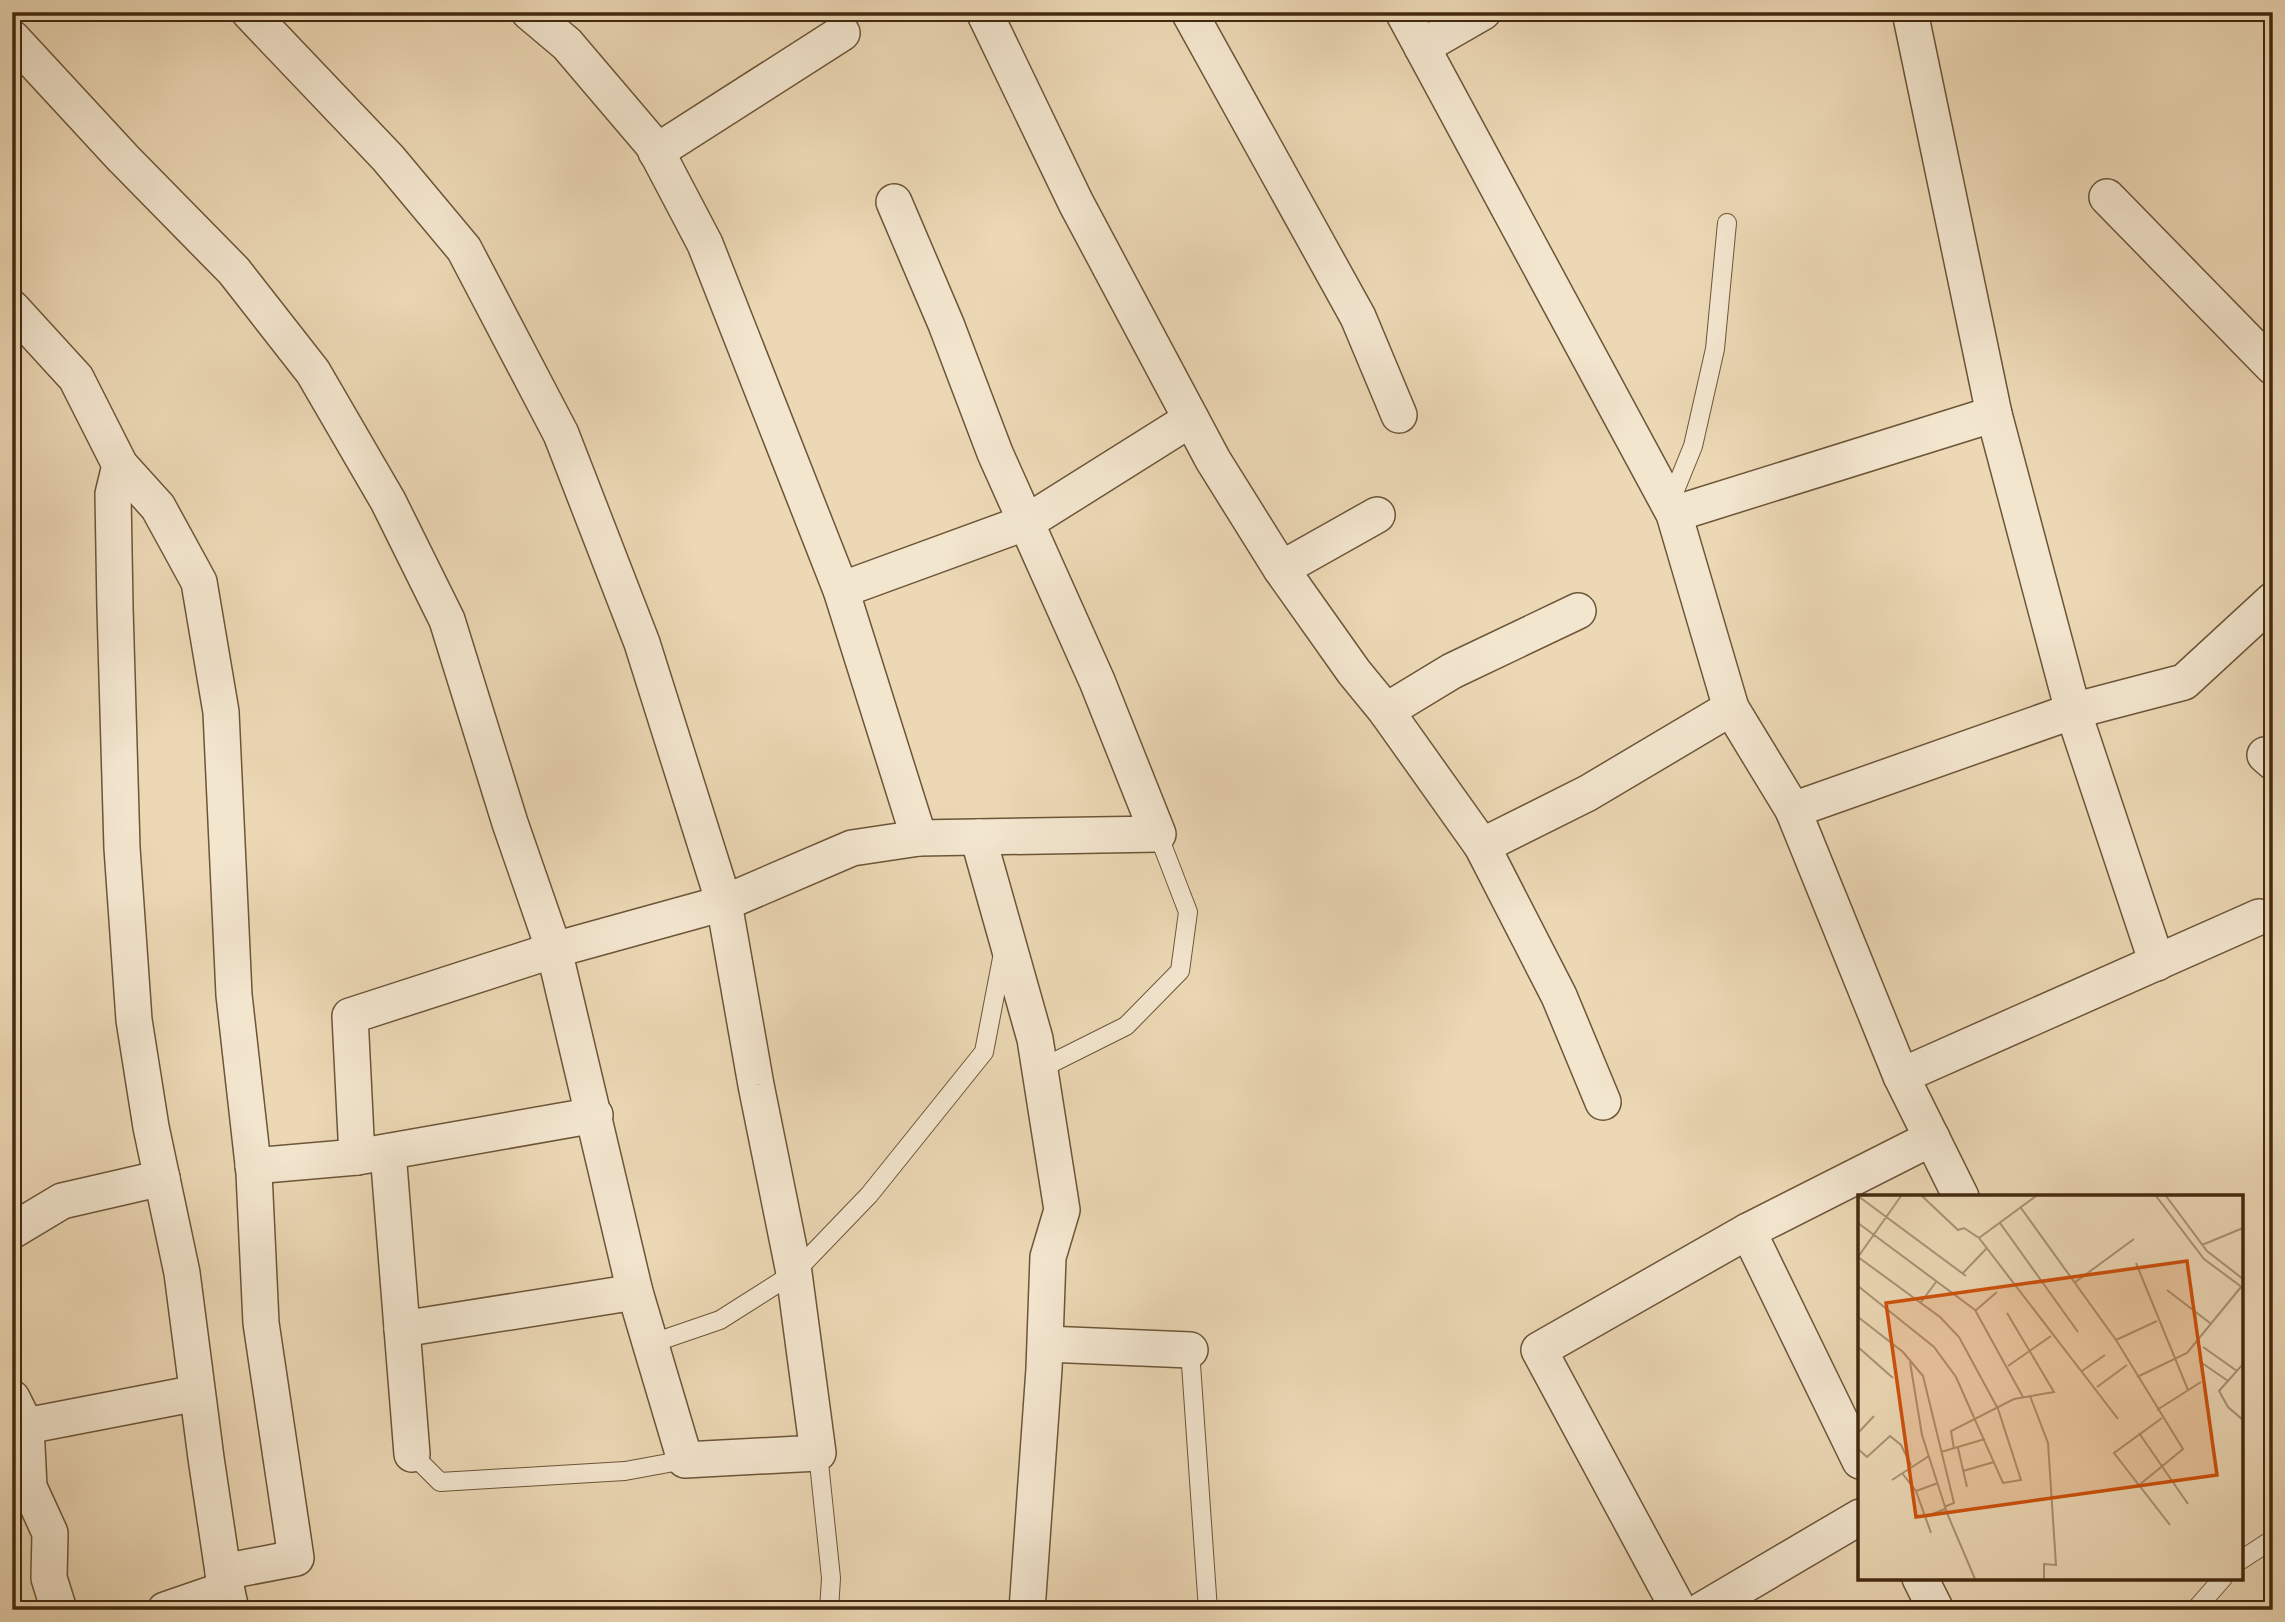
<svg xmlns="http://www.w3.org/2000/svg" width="2285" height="1622" font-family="'IM FELL DW Pica',serif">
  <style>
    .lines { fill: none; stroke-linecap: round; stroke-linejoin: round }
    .service-casing { stroke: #6d5538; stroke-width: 20 }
    .minor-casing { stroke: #6d5538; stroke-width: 38 }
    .service { stroke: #f3e6cf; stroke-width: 18 }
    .minor { stroke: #f3e6cf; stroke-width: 35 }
    .inset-road { fill: none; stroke: #a89273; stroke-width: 2 }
    .view { fill: #cf520c; fill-opacity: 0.15; stroke: #cf520c; stroke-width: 3.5 }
    .inset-edge { fill: none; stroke: #43290f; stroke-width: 3.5 }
  </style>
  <rect width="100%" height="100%" fill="#ecd8b5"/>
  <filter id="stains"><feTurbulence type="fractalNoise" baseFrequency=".00286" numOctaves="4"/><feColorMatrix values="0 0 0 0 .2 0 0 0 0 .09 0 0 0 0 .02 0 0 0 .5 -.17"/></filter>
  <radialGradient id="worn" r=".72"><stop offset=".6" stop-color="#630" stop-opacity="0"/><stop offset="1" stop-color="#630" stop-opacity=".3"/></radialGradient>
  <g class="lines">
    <defs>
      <g id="service">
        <path d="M1669 505 1693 446 1715 349 1727 223"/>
        <path d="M1040 1069 1126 1026 1180 971 1188 912 1158 834"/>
        <path d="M650 1344 720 1320 794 1273 869 1195 984 1052 1003 953"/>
        <path d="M1190 1350 1208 1610"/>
        <path d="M818 1453 831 1578 829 1610"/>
        <path d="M412 1454 440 1482 625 1471 685 1460"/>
        <path d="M2241 1560 2273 1539"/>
        <path d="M2195 1610 2223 1578"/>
      </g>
      <g id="minor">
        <path d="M529 12 567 44 653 145 705 244 841 590 919 838"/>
        <path d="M984 12 1076 203 1213 460 1281 569 1354 672 1386 711 1482 846 1559 996 1603 1102"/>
        <path d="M1189 12 1358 317 1399 415"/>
        <path d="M1403 12 1674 514 1731 708 1793 810 1901 1076 1961 1197"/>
        <path d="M1910 12 1994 414 2073 711 2157 963"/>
        <path d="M12 38 123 158 234 271 313 372 388 501 447 620 510 823 554 950 635 1292 685 1460 818 1453 794 1273 756 1085 724 903 642 643 561 434 464 249 388 158 249 12"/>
        <path d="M1422 47 1483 12"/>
        <path d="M656 152 842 33"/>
        <path d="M2107 197 2273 367"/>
        <path d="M12 308 76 378 120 465 158 507 199 582 221 712 234 995 254 1173 261 1323 296 1558 223 1572"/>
        <path d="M120 465 113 494 115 608 122 848 134 1020 151 1127 182 1273 206 1458 223 1572 231 1610"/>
        <path d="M1674 514 1994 414"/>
        <path d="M1281 569 1377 515"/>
        <path d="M841 590 1027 522 1191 419"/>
        <path d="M1386 711 1452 671 1578 611"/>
        <path d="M2265 755 2273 762"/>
        <path d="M1793 810 2073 711 2184 682 2273 600"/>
        <path d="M978 837 1035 1039 1062 1210 1048 1257 1044 1369 1027 1610"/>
        <path d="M1482 846 1588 793 1731 708"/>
        <path d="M1901 1076 2259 917"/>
        <path d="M388 1152 412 1454"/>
        <path d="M357 1157 350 1016 554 950 724 903 852 848 919 838 1158 834 1097 681 995 453 946 324 894 202"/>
        <path d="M253 1166 357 1157 595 1115"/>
        <path d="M12 1231 62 1201 162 1178"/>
        <path d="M1748 1231 1860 1461"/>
        <path d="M402 1329 635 1292"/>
        <path d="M1046 1344 1190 1350"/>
        <path d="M12 1398 26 1426 29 1487 50 1533 49 1578 59 1610"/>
        <path d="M26 1426 197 1393"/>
        <path d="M1920 1578 1936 1610"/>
        <path d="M165 1610 226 1589"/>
        <path d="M1679 1610 1539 1350 1748 1231 1932 1138"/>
        <path d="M1702 1610 1860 1517"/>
      </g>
    </defs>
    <use href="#service" class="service-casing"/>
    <use href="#minor" class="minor-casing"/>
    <use href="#service" class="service"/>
    <use href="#minor" class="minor"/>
  </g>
  <g transform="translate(1858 1195)">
    <rect width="385" height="385" fill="#ecd8b5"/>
    <path class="inset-road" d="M0 1 108 81M64 1 100 35 106 33 121 43 260 224M298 1 346 64 385 93M308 1 349 56 385 84M163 13 258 145 325 254 280 291M0 28 117 115 165 202M142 28 220 137M121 43 178 1M344 50 385 33M0 62 43 1M278 68 330 195M105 78 128 54M216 88 276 44M0 91 76 152 98 182 145 288 163 285 140 214 101 142 82 122 0 62M309 95 352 128M63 107 78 87M117 116 139 97M0 122 45 157 65 181 96 308 86 312M258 145 299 126M0 152 35 183M345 152 379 176M341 166 370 186M52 167 64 240 89 318 117 384M385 169 361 196 370 212 385 225M150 171 193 141M224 176 247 160M279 182 329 158 383 92M239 192 269 170M172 201 190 248 198 370 186 369V384M299 215 343 187M304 223 256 258 312 330M0 238 16 221M281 238 330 309M100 253 109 292M0 254 9 262 32 241 43 250 53 270M96 254 93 236 156 204 196 197 149 118M83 257 127 244M105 276 136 267M44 278 58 296 73 338M34 285 71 261M58 296 80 288M67 322 87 314"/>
    <path class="view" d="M329 66 359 280 58 322 28 108Z"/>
    <rect width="385" height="385" class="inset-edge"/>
  </g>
  <rect width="2285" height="1622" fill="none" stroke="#ecd8b5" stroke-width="42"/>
  <rect x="14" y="14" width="2257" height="1594" fill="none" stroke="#43290f" stroke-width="3.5"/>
  <rect x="21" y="21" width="2243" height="1580" fill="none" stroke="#43290f" stroke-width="2"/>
  <rect width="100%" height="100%" filter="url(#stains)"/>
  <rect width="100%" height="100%" fill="url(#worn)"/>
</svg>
